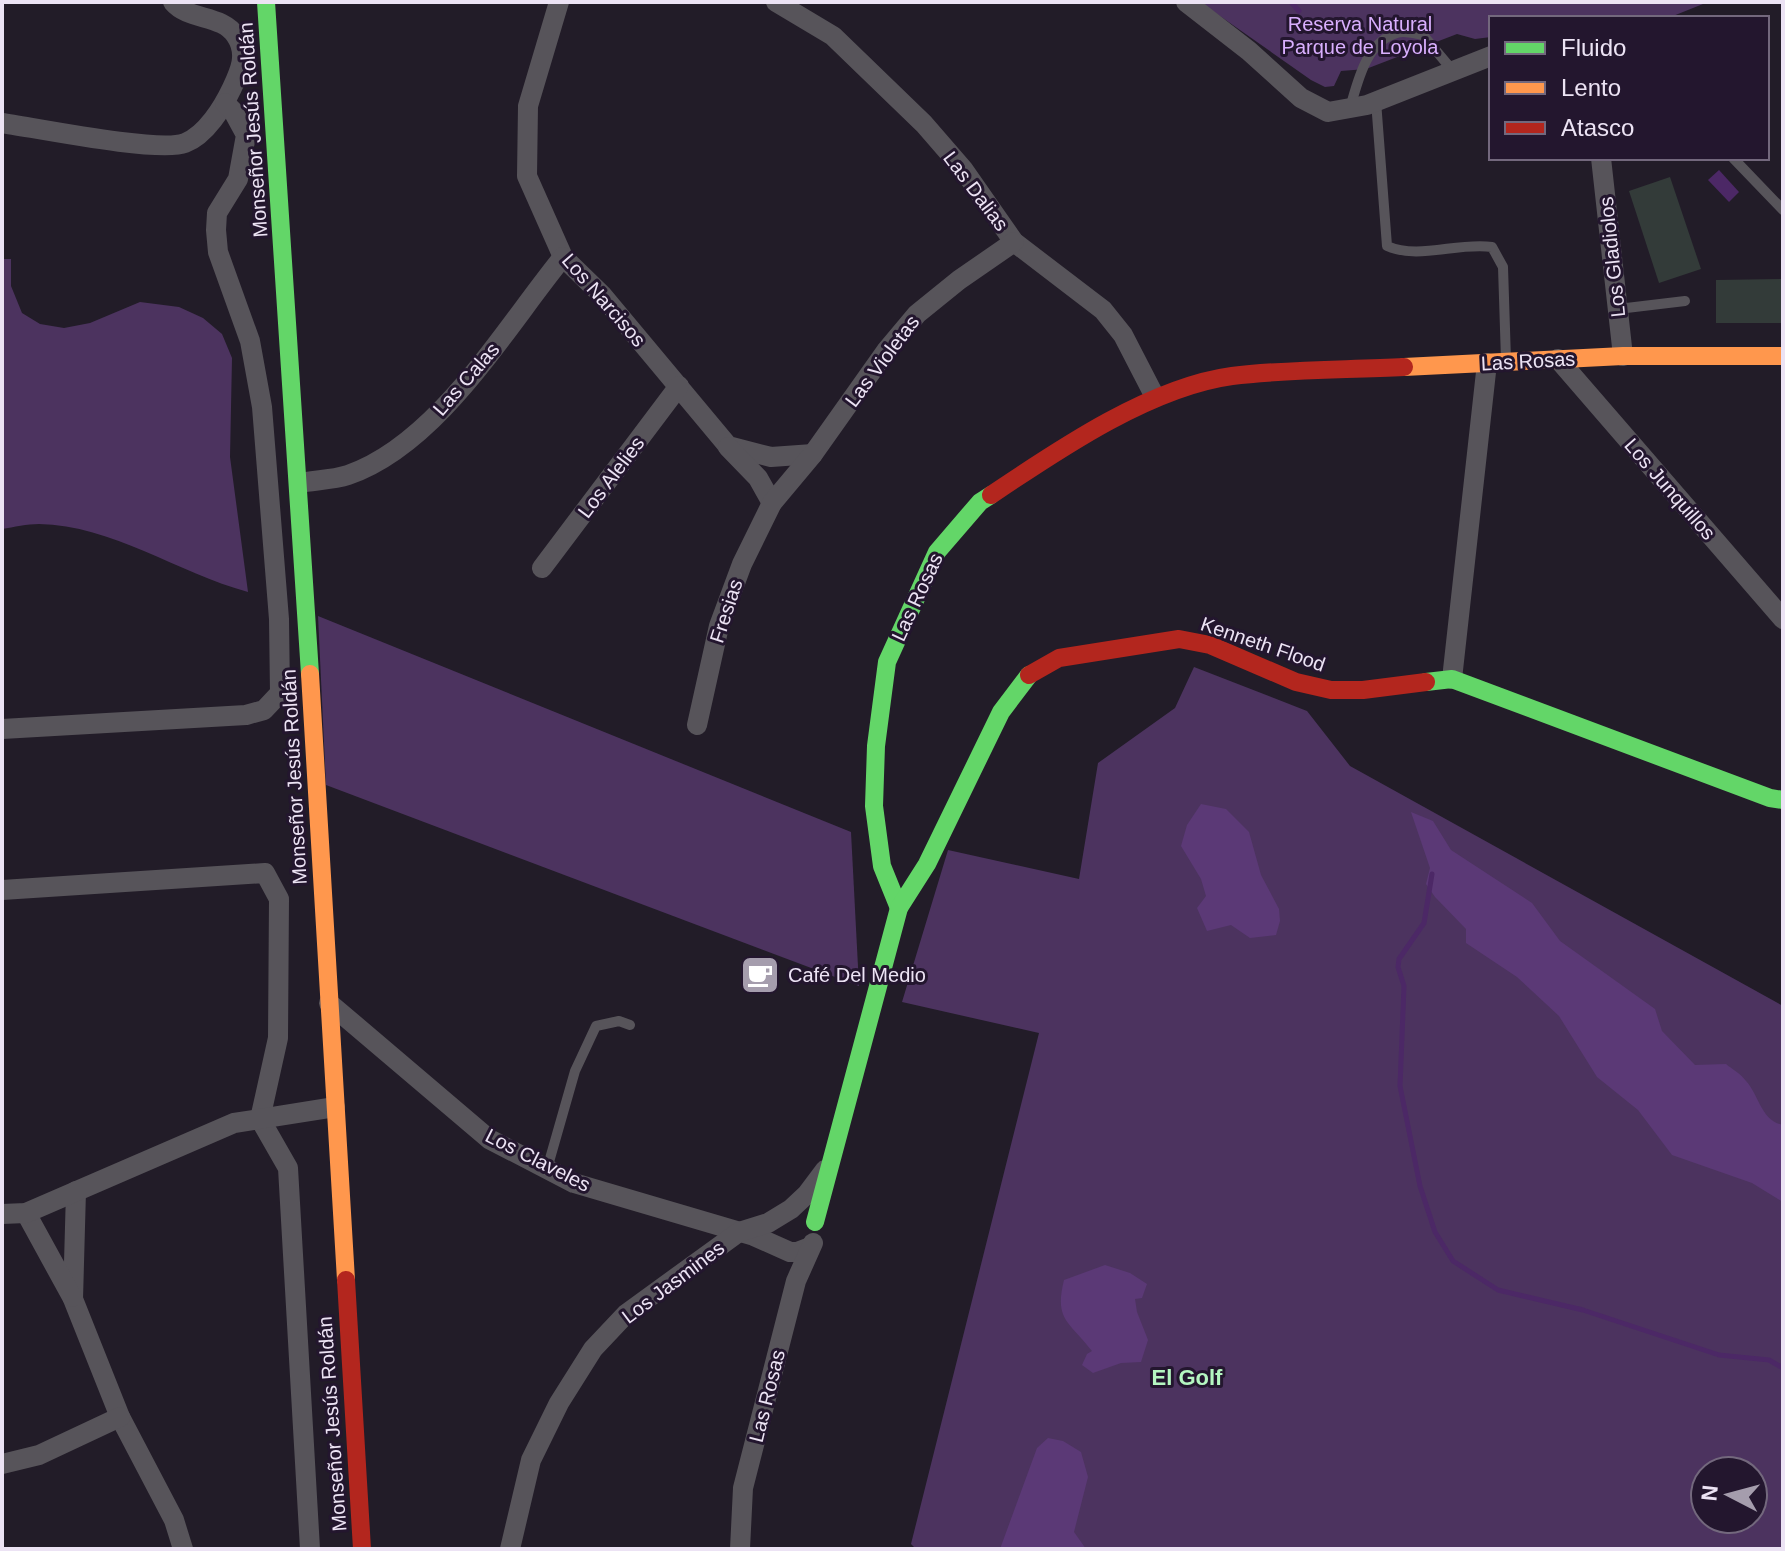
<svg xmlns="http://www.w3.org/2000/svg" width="1785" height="1551" font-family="Arial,sans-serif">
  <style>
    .green { fill: #4c335f; fill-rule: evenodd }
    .forest { fill: #5b3976 }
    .water { fill: #4c2866 }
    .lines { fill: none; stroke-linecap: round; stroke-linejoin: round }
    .stream { stroke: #4c2866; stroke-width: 5 }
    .building { fill: #333b39 }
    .lane { stroke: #57545a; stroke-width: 10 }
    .street { stroke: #57545a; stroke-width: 20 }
    .fast { stroke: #63d668; stroke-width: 18 }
    .slow { stroke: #ff974d; stroke-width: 18 }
    .jam { stroke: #b3261e; stroke-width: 18 }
    .labels { text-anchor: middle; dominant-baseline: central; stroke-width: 6; stroke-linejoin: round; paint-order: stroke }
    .park-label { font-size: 20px; fill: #d9affe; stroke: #23162e }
    .street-label { font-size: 20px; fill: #ece3f4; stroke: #23162e }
    .poi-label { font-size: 20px; fill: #ece3f4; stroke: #23162e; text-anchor: start }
    .neighbourhood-label { font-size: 22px; font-weight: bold; fill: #b5f7c1; stroke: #23162e }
  </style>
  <rect width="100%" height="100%" fill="#221c28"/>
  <g class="green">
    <path d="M1200 2H1708L1668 18H1491V37L1475 39 1457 34 1366 69 1341 71 1334 86 1325 87 1311 80Z"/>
    <path d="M2 259H11V286L22 313 40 324 64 328 90 323 140 302 179 307 203 318 222 334 232 358 230 457 248 592C178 573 112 525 39 524 27 524 14 527 2 529Z"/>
    <path d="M318 616 851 832 859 986 326 785Z"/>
    <path d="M1194 667 1307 711 1350 766 1783 1006V1549H916L911 1544 1039 1033 902 1002 948 850 1079 879 1098 763 1175 708ZM1705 1471H1753V1519H1705Z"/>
  </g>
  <g class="forest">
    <path d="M1201 804 1226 809 1249 832 1261 875 1279 909 1280 921 1276 935 1250 938 1231 925 1207 931 1197 908 1206 896 1201 879 1181 846 1187 825Z"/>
    <path d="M1411 812 1433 821 1451 850 1532 903 1560 941 1655 1009 1662 1031 1695 1065 1726 1064C1732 1069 1741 1074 1746 1081 1759 1095 1761 1121 1783 1125V1202L1752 1183 1672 1155 1638 1110 1597 1077 1559 1016 1517 977 1466 943V929L1435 897 1426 884 1430 868Z"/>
    <path d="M1105 1265 1130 1273 1147 1284 1142 1298 1135 1299 1137 1312 1148 1340 1141 1362 1121 1363 1093 1373 1082 1365 1087 1354 1092 1351C1069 1321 1054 1320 1064 1280Z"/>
    <path d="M1048 1438 1063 1441 1081 1452 1088 1477 1074 1532 1086 1549H1000L1037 1448Z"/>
  </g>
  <path class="water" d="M1719 170 1739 192 1729 202 1708 180Z"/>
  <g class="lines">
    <g class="stream">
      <path d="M1291 2 1299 11"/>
      <path d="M1432 874 1424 923 1399 959 1398 967 1404 986 1400 1086 1420 1186 1435 1232 1453 1261 1498 1290 1583 1310 1719 1355 1769 1360 1783 1368"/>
    </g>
  </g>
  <g class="building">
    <path d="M1670 177 1701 269 1659 283 1629 191Z"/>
    <path d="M1783 279V323H1716V280Z"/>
  </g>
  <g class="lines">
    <g class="lane">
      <path d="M1376 101 1387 246C1419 260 1457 242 1492 247L1503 267 1506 360"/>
      <path d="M1350 108C1358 81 1366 42 1397 33 1404 30 1416 34 1423 35L1453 71"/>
      <path d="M1733 158 1783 210"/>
      <path d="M1618 309 1685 301"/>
      <path d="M547 1169 575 1071 596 1026 619 1021 630 1025"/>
    </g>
    <g class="street">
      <path d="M559 2 528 106 527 176 563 257 602 295 728 446 771 457 813 454"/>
      <path d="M776 2 833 36 924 124 963 169 1014 242 1103 310 1123 335 1155 397"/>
      <path d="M1186 2 1249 51 1301 98 1328 112 1367 105 1491 56"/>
      <path d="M2 123C36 128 159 153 185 143 206 135 223 107 232 88 240 71 248 54 236 36 222 14 189 21 173 2"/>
      <path d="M1601 158 1623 356"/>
      <path d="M1558 359 1783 619"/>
      <path d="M728 447 758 478 772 503"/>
      <path d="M299 483C315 480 333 480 348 475 438 444 505 328 563 257"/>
      <path d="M542 568 679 386"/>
      <path d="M1452 679 1487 363"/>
      <path d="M697 725 719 626 742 564 772 503 813 454 886 351 917 314 959 280 1014 242"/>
      <path d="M2 729 246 715 264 710 280 693 279 619 262 407 250 341 218 252 216 230 217 213 238 179 246 135 233 111 225 103"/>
      <path d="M2 890 265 873 279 899 278 1038 260 1119 288 1168 310 1549"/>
      <path d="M329 1003 489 1139 574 1183 754 1236 790 1252H797L810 1247"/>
      <path d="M76 1191 73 1299 120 1417 174 1520 183 1549"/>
      <path d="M26 1213 72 1297"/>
      <path d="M2 1214 26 1213 234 1123 335 1107"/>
      <path d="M2 1464 39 1455 120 1417"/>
      <path d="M510 1549 531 1460 559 1403 593 1349 626 1314 739 1232 768 1223 791 1209 807 1194 825 1170"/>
      <path d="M740 1549 743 1488 796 1281 813 1243"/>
    </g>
    <g class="fast">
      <path d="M266 2 310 674"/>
      <path d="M1426 682 1452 679 1770 798 1783 800"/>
      <path d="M899 908 882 866 874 806 876 746 887 662 937 552 980 502 991 495"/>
      <path d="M815 1222 899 908 927 864 1001 712 1029 675"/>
    </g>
    <g class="slow">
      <path d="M1404 367 1623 356H1783"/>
      <path d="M310 674 346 1280"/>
    </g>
    <g class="jam">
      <path d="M991 495C1058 450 1150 387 1232 376 1287 369 1348 370 1404 367"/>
      <path d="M1029 675 1059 658 1179 639 1210 645 1296 682 1331 690H1363L1426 682"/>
      <path d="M346 1280 362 1549"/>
    </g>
  </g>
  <defs>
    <symbol id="cafe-square" viewBox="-11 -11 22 22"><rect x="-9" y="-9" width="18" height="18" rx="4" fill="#a59dad" stroke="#23162e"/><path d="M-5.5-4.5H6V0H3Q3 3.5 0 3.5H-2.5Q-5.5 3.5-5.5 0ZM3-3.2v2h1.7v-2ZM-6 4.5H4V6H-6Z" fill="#fff"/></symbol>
  </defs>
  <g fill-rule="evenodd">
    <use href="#cafe-square" x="738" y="953" width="44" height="44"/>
  </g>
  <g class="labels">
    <g class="park-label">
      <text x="1360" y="24">Reserva Natural<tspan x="1360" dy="23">Parque de Loyola</tspan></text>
    </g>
    <g class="street-label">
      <text transform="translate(253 130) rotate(-94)">Monseñor Jesús Roldán</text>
      <text transform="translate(976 191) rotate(53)">Las Dalias</text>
      <text transform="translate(1612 257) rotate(-96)">Los Gladiolos</text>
      <text transform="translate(604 300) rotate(49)">Los Narcisos</text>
      <text transform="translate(882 361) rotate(-53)">Las Violetas</text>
      <text transform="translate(1528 361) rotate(-3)">Las Rosas</text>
      <text transform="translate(466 379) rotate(-49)">Las Calas</text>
      <text transform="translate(611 477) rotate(-53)">Los Alelies</text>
      <text transform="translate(1670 489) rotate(49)">Los Junquillos</text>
      <text transform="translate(917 597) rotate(-65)">Las Rosas</text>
      <text transform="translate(726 611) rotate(-72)">Fresias</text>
      <text transform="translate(1263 644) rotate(19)">Kenneth Flood</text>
      <text transform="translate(294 777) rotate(-93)">Monseñor Jesús Roldán</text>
      <text transform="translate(538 1160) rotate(27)">Los Claveles</text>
      <text transform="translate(673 1282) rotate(-37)">Los Jasmines</text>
      <text transform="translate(767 1396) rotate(-76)">Las Rosas</text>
      <text transform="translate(332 1424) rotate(-94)">Monseñor Jesús Roldán</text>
    </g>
    <g class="poi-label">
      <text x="788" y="975">Café Del Medio</text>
    </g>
    <g class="neighbourhood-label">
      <text x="1187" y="1377">El Golf</text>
    </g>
  </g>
  <rect width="1785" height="1551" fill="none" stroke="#ece3f4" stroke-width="8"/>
  <rect x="1489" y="16" width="280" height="144" fill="#23162e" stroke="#73687d" stroke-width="2"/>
  <rect x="1505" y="42" width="40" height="12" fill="#63d668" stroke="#73687d" stroke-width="2"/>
  <text x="1561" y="56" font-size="24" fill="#ece3f4">Fluido</text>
  <rect x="1505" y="82" width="40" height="12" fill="#ff974d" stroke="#73687d" stroke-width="2"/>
  <text x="1561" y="96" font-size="24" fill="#ece3f4">Lento</text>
  <rect x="1505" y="122" width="40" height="12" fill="#b3261e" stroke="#73687d" stroke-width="2"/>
  <text x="1561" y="136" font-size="24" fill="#ece3f4">Atasco</text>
  <g transform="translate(1729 1495) rotate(276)"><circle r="38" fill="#23162e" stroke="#73687d" stroke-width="2"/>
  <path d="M0-6L14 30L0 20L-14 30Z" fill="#a59dad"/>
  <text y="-12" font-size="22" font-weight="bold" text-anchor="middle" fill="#ece3f4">N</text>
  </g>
</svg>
